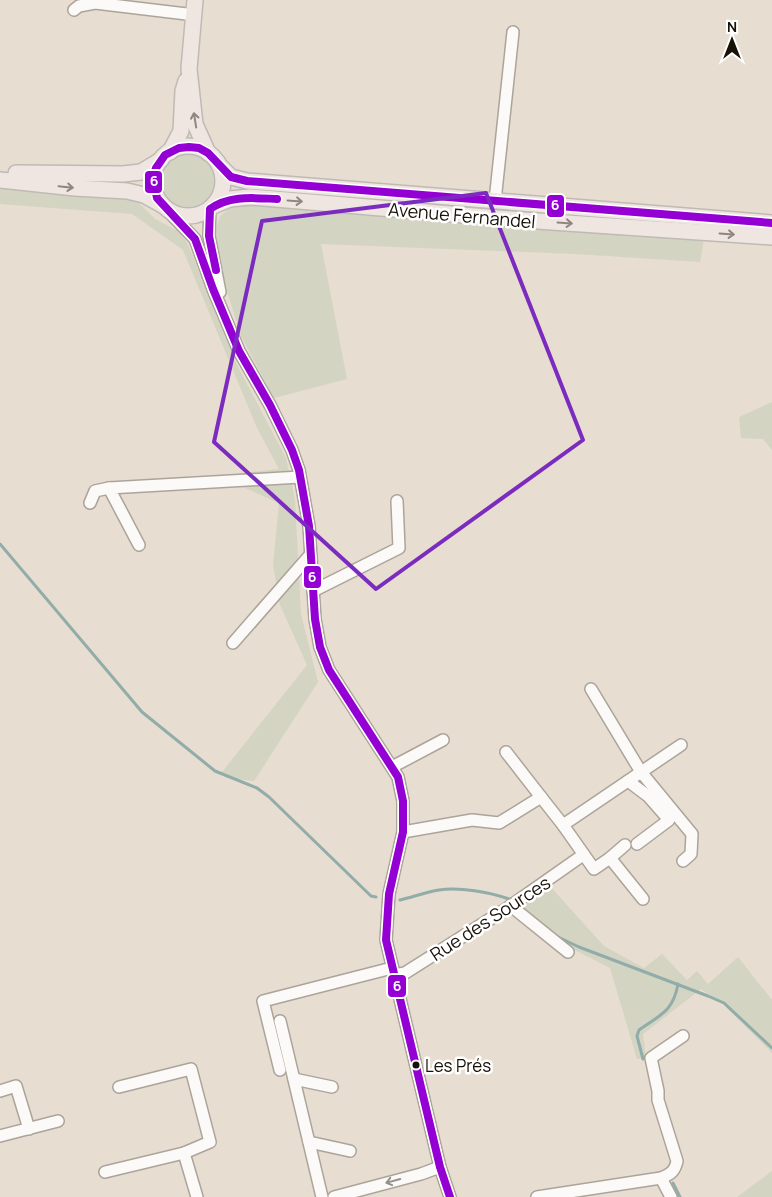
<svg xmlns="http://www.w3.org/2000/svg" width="772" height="1197" font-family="Manrope,sans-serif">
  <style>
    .green { fill: #d4d4c3 }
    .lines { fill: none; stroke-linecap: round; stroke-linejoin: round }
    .stream { stroke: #91aca9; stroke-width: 3 }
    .minor-casing { stroke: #aca49a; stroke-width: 14 }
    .major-casing { stroke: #bfbab4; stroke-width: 18 }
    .minor { stroke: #fbfaf8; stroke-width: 11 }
    .major { stroke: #efe6e2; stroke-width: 15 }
    .bus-1-casing { stroke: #fff; stroke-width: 11 }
    .bus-1 { stroke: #9400d3; stroke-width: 8 }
    .oneway { stroke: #8e8680 }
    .oneway2 { stroke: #94918c }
    .marked { fill: none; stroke: #7b2cbf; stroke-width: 4; stroke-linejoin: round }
    .bus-dot { fill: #171108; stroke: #fff; stroke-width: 2 }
    .labels { text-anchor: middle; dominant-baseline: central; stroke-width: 5; stroke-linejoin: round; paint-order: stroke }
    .bus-label { font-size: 17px; fill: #171108; stroke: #fff; text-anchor: start }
    .street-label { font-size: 18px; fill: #171108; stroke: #fff }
    .line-badge { stroke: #fff; stroke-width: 2 }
    .badge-label { font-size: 14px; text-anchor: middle; font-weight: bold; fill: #fff }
  </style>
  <rect width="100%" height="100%" fill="#e7ddd0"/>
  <g class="green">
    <circle cx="187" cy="182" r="28"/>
    <path d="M0 186 134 198 155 219 178 231 187 242 235 361 286 458 295 500 301 614 318 682 254 781 236 779 222 772 307 665 280 605 273 565 279 503 243 487 241 473 279 469 257 428 183 250 132 214 0 204Z"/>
    <path d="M246 205 704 238 700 262 576 254 321 244 347 379 274 398 241 336 222 275 215 233 220 216 229 209Z"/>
    <path d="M772 402V450L763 439 741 438 739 417Z"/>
    <path d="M548 884 604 946 644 968 662 954 687 980 697 971 708 984 738 957 772 1000V1053L724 1005 701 989 643 1034 646 1058 637 1059 610 968 561 943 516 907Z"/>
    <path d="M772 1171V1197H737Z"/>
  </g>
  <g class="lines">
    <g class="stream">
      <path d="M0 544 142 712 215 771 257 788 269 797 371 896 376 897"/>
      <path d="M400 900C413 897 426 892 439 890 460 887 489 892 509 899"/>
      <path d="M558 937 579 947 708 996 724 1003 772 1048"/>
      <path d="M643 1059 637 1036 639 1030C660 1015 673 1012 678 984"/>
      <path d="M673 1183 680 1197"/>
    </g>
    <defs>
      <g id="minor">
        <path d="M74 10 79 6 95 3 195 15"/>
        <path d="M495 201 513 32"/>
        <path d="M165 208 195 239 213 289 239 351 270 405 292 450 299 470 309 526 315 619 320 647 329 670 398 777 403 801V832L389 894 386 940 440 1167 450 1197"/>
        <path d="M210 209 209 236 220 292"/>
        <path d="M90 503 95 491 109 488"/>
        <path d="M139 545 109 488 300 477"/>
        <path d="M313 591 399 548 397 501"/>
        <path d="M233 643 310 555"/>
        <path d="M591 689 641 772 692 834 691 854 683 861"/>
        <path d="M506 752 541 797"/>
        <path d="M392 767 443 740"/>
        <path d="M628 781 648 796 669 820 637 844"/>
        <path d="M563 825 594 869 610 858 643 899"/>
        <path d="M403 832 472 820 499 823 541 797 563 825 681 745"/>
        <path d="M610 858 625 845"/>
        <path d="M511 906 568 952"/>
        <path d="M394 975 405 973 506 909 583 855"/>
        <path d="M280 1021 322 1197"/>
        <path d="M280 1070 263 1001 392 968"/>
        <path d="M294 1079 332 1087"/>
        <path d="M119 1087 191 1069 210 1142 184 1153 197 1197"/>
        <path d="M0 1091 16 1086 29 1129"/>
        <path d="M0 1136 58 1121"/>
        <path d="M309 1142 350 1151"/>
        <path d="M105 1172 184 1153"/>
        <path d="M661 1178 671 1197"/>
        <path d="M334 1197 421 1174 440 1167"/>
        <path d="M537 1197 661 1178C671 1174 675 1171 677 1161L658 1100V1091L651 1058 683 1036"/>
      </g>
      <g id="major">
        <path d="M195 0 189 69 195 124 208 153"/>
        <circle cx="188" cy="181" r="35"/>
        <path d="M170 152 181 131 183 91 186 81"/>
        <path d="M219 165 231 177 247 181 772 223"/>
        <path d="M16 173 123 174 141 172 161 160"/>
        <path d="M0 180 75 188 127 191 144 195 162 205"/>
        <path d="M213 206 230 199 250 197 523 220 772 237"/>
      </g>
    </defs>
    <use href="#minor" class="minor-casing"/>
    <use href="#major" class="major-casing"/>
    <use href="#minor" class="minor"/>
    <use href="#major" class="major"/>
    <defs>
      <g id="bus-1">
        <path d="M216 270 209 236 210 209C230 195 253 198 277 199"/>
        <path d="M450 1197 440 1167 386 940 389 894 403 832V801L398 777 329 670 320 647 315 619 309 526 299 470 292 450 270 405 239 351 213 289 195 239 157 198 153 178 156 168 165 155 179 148 189 147 199 148 208 153 231 177 247 181 772 223"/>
      </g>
    </defs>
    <use href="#bus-1" class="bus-1-casing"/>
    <use href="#bus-1" class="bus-1"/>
  </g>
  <defs><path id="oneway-shaft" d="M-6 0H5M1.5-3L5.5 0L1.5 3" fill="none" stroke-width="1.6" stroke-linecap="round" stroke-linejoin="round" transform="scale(1.25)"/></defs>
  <g class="oneway">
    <use href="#oneway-shaft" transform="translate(195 120) rotate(-99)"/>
    <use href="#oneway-shaft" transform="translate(66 187) rotate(6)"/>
    <use href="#oneway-shaft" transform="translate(295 201) rotate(4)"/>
    <use href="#oneway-shaft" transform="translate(565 223) rotate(4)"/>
    <use href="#oneway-shaft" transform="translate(727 234) rotate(4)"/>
  </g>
  <use class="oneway2" href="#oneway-shaft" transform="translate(393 1181) rotate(165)"/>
  <path class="marked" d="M486 193 583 440 376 589 214 442 262 221Z"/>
  <circle class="bus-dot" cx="416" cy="1065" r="4.5"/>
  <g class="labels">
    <g class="bus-label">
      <text x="425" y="1065">Les Prés</text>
    </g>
    <g class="street-label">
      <text transform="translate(462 215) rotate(5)">Avenue Fernandel</text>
      <text transform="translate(490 918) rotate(-33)">Rue des Sources</text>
    </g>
  </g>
  <g class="line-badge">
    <rect x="144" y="170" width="19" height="24" rx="5" fill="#9400d3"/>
    <rect x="546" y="194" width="19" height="24" rx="5" fill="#9400d3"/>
    <rect x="303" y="565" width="19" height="24" rx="5" fill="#9400d3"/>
    <rect x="387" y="974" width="20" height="24" rx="5" fill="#9400d3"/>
  </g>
  <g class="badge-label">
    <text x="154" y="186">6</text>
    <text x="555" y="210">6</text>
    <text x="312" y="582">6</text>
    <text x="397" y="991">6</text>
  </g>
  <g transform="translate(732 40)" stroke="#ffffff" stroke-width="4" paint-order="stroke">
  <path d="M0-4L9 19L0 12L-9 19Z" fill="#171108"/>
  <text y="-8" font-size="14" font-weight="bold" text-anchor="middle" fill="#171108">N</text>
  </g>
</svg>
